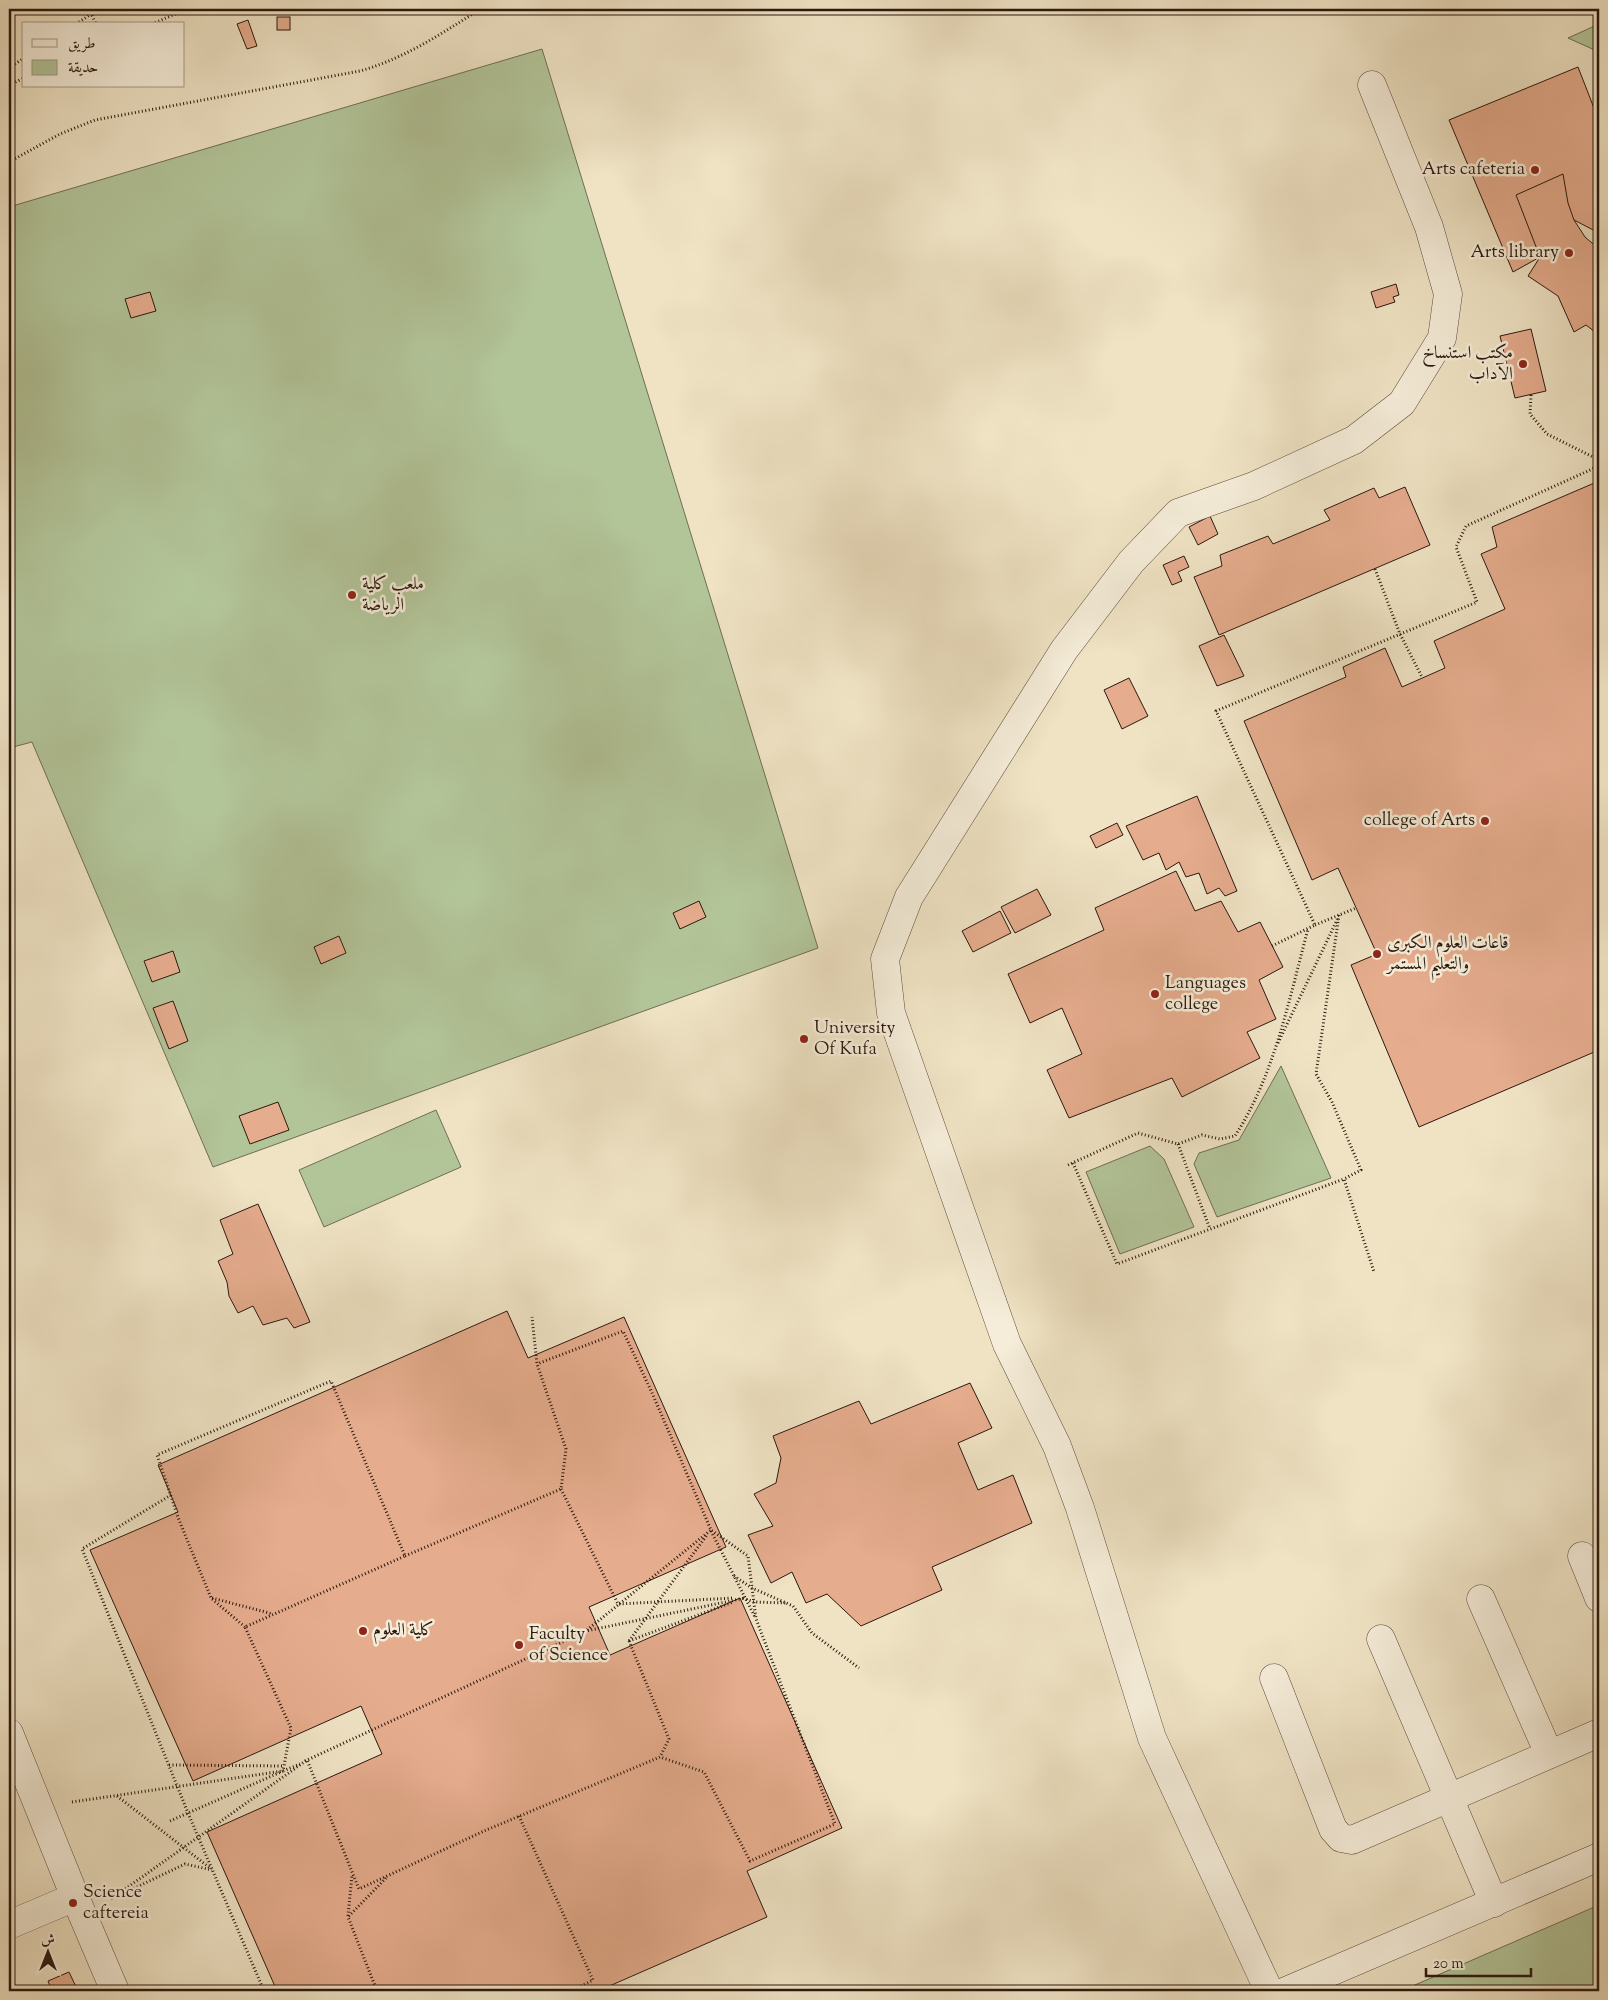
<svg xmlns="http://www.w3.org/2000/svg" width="1608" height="2000" font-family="'Sorts Mill Goudy',Amiri,serif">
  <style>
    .green { fill: #b2c599; stroke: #6f6e54 }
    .building { fill: #e5ac8d; stroke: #2c180f }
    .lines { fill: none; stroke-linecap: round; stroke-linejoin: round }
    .minor-casing { stroke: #5d4b3c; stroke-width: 29 }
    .path { stroke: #2c180f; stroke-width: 3; stroke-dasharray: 1 2.5; stroke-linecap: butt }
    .minor { stroke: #f5edd9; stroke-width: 28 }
    .poi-dot { fill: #8f2418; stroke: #f5edd9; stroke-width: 2 }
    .labels { text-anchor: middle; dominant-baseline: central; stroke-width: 5; stroke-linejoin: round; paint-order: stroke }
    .poi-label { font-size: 18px; fill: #2c180f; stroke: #f5edd9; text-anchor: start }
  </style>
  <rect width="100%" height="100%" fill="#efe3c4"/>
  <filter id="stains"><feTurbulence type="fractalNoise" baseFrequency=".004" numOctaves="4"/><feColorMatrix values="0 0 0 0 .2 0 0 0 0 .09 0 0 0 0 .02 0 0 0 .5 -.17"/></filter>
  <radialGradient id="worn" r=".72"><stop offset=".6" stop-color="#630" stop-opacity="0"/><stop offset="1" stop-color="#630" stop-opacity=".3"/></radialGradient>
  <g class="green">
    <path d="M1599 24V52L1568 38Z"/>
    <path d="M542 49 818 948 213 1167 32 742 9 748V207Z"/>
    <path d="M1281 1066 1331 1178 1217 1217 1194 1164 1199 1153 1239 1140Z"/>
    <path d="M436 1110 461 1167 324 1227 299 1170Z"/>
    <path d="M1150 1146 1164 1159 1194 1227 1120 1254 1086 1172Z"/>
    <path d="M1599 1905V1991H1401Z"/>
  </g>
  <g class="building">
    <rect x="277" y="17" width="13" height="13"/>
    <path d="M248 20 257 46 247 49 237 24Z"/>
    <path d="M1578 67 1599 121V233L1574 220 1540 257 1513 272 1449 120Z"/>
    <path d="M1563 174 1568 203 1574 220 1585 237 1599 249V335L1586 325 1574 332 1558 296 1528 276 1540 257 1516 195Z"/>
    <path d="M1396 284 1399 295 1393 297 1395 302 1376 308 1371 292Z"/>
    <path d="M150 292 156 311 131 318 125 299Z"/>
    <path d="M1531 329 1546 391 1515 398 1500 336Z"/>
    <path d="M1599 481V1050L1419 1127 1351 965 1377 954 1338 868 1312 880 1244 721 1346 677 1343 667 1385 648 1402 687 1445 668 1434 641 1505 609 1481 554 1497 547 1492 527Z"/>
    <path d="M1405 487 1430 545 1219 635 1194 577 1222 566 1220 555 1268 536 1273 544 1330 520 1324 510 1374 488 1379 498Z"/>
    <path d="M1210 516 1218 534 1198 545 1189 527Z"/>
    <path d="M1184 556 1189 567 1178 572 1182 581 1172 585 1163 565Z"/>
    <path d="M1224 635 1244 676 1217 686 1199 646Z"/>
    <path d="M1129 678 1148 716 1122 729 1104 690Z"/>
    <path d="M1197 796 1237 891 1225 896 1219 888 1207 894 1199 873 1186 877 1179 862 1166 870 1159 853 1143 860 1126 826Z"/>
    <path d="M1117 823 1123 835 1096 848 1090 836Z"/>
    <path d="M1176 871 1195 911 1221 901 1238 932 1260 922 1283 967 1259 980 1276 1019 1247 1032 1260 1058 1182 1097 1172 1078 1069 1118 1047 1070 1082 1054 1062 1008 1030 1023 1008 974 1104 930 1095 908Z"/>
    <path d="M1037 889 1051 915 1015 933 1001 907Z"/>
    <path d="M699 901 706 917 680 929 673 913Z"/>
    <path d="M1000 911 1011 933 973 952 962 931Z"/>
    <path d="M339 936 346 953 321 964 314 947Z"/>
    <path d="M173 951 180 972 152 982 144 961Z"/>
    <path d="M173 1001 188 1041 169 1049 153 1008Z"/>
    <path d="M278 1102 289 1130 250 1144 239 1116Z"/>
    <path d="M258 1204 310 1322 294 1328 287 1318 263 1325 253 1306 238 1313 229 1296 227 1282 218 1261 233 1254 220 1220Z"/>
    <path d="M507 1311 528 1358 624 1317 726 1547 589 1607 610 1655 740 1598 842 1828 747 1871 767 1917 598 1991H277L207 1832 382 1754 361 1706 193 1781 90 1550 178 1512 158 1465Z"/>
    <path d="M970 1383 992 1428 958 1443 978 1490 1013 1475 1032 1523 932 1567 942 1590 861 1626 827 1594 806 1603 792 1572 771 1583 748 1535 773 1526 754 1494 776 1483 781 1458 773 1436 859 1401 871 1424Z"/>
    <path d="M69 1972 78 1991H52L48 1981Z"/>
  </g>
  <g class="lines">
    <defs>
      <g id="minor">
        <path d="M1582 1556 1599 1598"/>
        <path d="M1481 1599 1549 1754"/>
        <path d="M1381 1639 1494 1903"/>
        <path d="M1274 1678 1333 1829 1341 1838 1352 1840 1599 1733"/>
        <path d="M9 1733 75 1897 115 1991"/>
        <path d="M9 1925 75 1897"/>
        <path d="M1269 1991 1152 1738 1080 1508 1057 1446 1007 1344 891 1013 885 959 909 897 1064 650 1131 562 1178 513 1254 486 1354 440 1402 403 1442 338 1448 294 1429 227 1372 85"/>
        <path d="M1286 1991 1599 1857"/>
      </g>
    </defs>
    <use href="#minor" class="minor-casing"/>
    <g class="path">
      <path d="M89 9 96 24"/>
      <path d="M76 24 99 9"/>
      <path d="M152 24 187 9"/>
      <path d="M9 68 24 58"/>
      <path d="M9 85 24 78"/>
      <path d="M9 162 60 134 95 120 360 71C406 58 440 34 481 9"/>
      <path d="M1531 395 1530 414 1547 434 1599 460"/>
      <path d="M1375 569 1400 634 1422 677"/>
      <path d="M1339 915 1316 1074 1332 1102 1361 1170 1344 1179 1374 1272"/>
      <path d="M1315 925 1356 908"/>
      <path d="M1272 946 1315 925 1216 711 1477 602 1456 547 1466 526 1599 466"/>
      <path d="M1278 1043 1338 918"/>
      <path d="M1178 1144 1210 1229"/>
      <path d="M1073 1163 1117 1264 1344 1179"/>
      <path d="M1068 1165 1138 1133 1178 1144 1202 1135 1220 1139 1235 1136C1275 1074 1289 999 1308 929"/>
      <path d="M561 1489 618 1604 734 1598"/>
      <path d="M171 1495 82 1549 188 1813 264 1991"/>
      <path d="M711 1531 755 1617"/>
      <path d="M405 1556 561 1489 566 1449 537 1364 532 1317"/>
      <path d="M734 1576 752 1588 793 1606 812 1633 859 1668"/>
      <path d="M212 1598 273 1614"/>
      <path d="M743 1598 754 1602 787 1603"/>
      <path d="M587 1630 711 1530"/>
      <path d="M629 1641 707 1535"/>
      <path d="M629 1641 669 1739 660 1757"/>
      <path d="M629 1641 733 1602"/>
      <path d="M305 1761 586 1631 745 1598"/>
      <path d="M169 1765 284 1766"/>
      <path d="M117 1796 210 1868"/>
      <path d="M72 1802 283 1771 300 1764"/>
      <path d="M519 1816 593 1980 571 1991"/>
      <path d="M170 1821 283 1771 291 1728 245 1627 405 1556 331 1381 157 1455 179 1520 211 1598 245 1627"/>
      <path d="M118 1896 185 1864 212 1870"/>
      <path d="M111 1899 307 1760 359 1889 484 1831 660 1757 704 1772 750 1861 835 1824 756 1619 748 1556 711 1530 653 1395 623 1331 537 1364"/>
      <path d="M348 1916 352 1875"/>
      <path d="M377 1991 348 1917 386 1878"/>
    </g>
    <use href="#minor" class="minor"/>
  </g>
  <g class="poi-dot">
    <circle cx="1535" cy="170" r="5"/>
    <circle cx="1569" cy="253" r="5"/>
    <circle cx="1523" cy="364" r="5"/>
    <circle cx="352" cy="595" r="5"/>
    <circle cx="1485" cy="821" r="5"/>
    <circle cx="1377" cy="954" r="5"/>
    <circle cx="1155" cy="994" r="5"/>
    <circle cx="804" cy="1039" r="5"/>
    <circle cx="363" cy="1631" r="5"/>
    <circle cx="519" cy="1645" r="5"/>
    <circle cx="73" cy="1903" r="5"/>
  </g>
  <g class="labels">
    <g class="poi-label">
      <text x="1525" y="170" text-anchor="end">Arts cafeteria</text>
      <text x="1559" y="253" text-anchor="end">Arts library</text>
      <text x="1513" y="354" text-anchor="end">مكتب استنساخ<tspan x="1513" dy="21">الآداب</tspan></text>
      <text x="362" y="585">ملعب كلية<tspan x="362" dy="21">الرياضة</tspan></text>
      <text x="1475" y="821" text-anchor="end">college of Arts</text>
      <text x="1387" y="944">قاعات العلوم الكبرى<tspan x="1387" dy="21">والتعليم المستمر</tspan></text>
      <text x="1165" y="984">Languages<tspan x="1165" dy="21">college</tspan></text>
      <text x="814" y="1029">University<tspan x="814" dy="21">Of Kufa</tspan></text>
      <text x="373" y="1631">كلية العلوم</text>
      <text x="529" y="1635">Faculty<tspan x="529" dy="21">of Science</tspan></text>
      <text x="83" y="1893">Science<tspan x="83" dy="21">caftereia</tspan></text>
    </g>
  </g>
  <rect width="1608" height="2000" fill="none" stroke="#efe3c4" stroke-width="30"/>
  <rect x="10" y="10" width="1588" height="1980" fill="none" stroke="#2c180f" stroke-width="2.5"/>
  <rect x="15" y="15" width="1578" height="1970" fill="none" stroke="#2c180f"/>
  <rect x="22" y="22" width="162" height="65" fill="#f5edd9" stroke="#a59888"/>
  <rect x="32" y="39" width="25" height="8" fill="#f5edd9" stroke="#a59888"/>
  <text x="68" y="48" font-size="15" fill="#2c180f">طريق</text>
  <rect x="32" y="60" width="25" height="15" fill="#b2c599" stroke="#a59888"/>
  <text x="68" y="72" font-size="15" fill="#2c180f">حديقة</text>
  <g transform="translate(48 1952)" stroke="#f5edd9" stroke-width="4" paint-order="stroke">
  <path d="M0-4L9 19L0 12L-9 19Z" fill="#2c180f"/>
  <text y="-8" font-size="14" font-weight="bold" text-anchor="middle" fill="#2c180f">ش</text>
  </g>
  <path d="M1426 1968v8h105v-8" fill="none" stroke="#2c180f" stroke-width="2.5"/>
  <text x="1433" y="1968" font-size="15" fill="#2c180f" stroke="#f5edd9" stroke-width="4" paint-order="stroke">20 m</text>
  <rect width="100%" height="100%" filter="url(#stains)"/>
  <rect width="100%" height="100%" fill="url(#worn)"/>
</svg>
